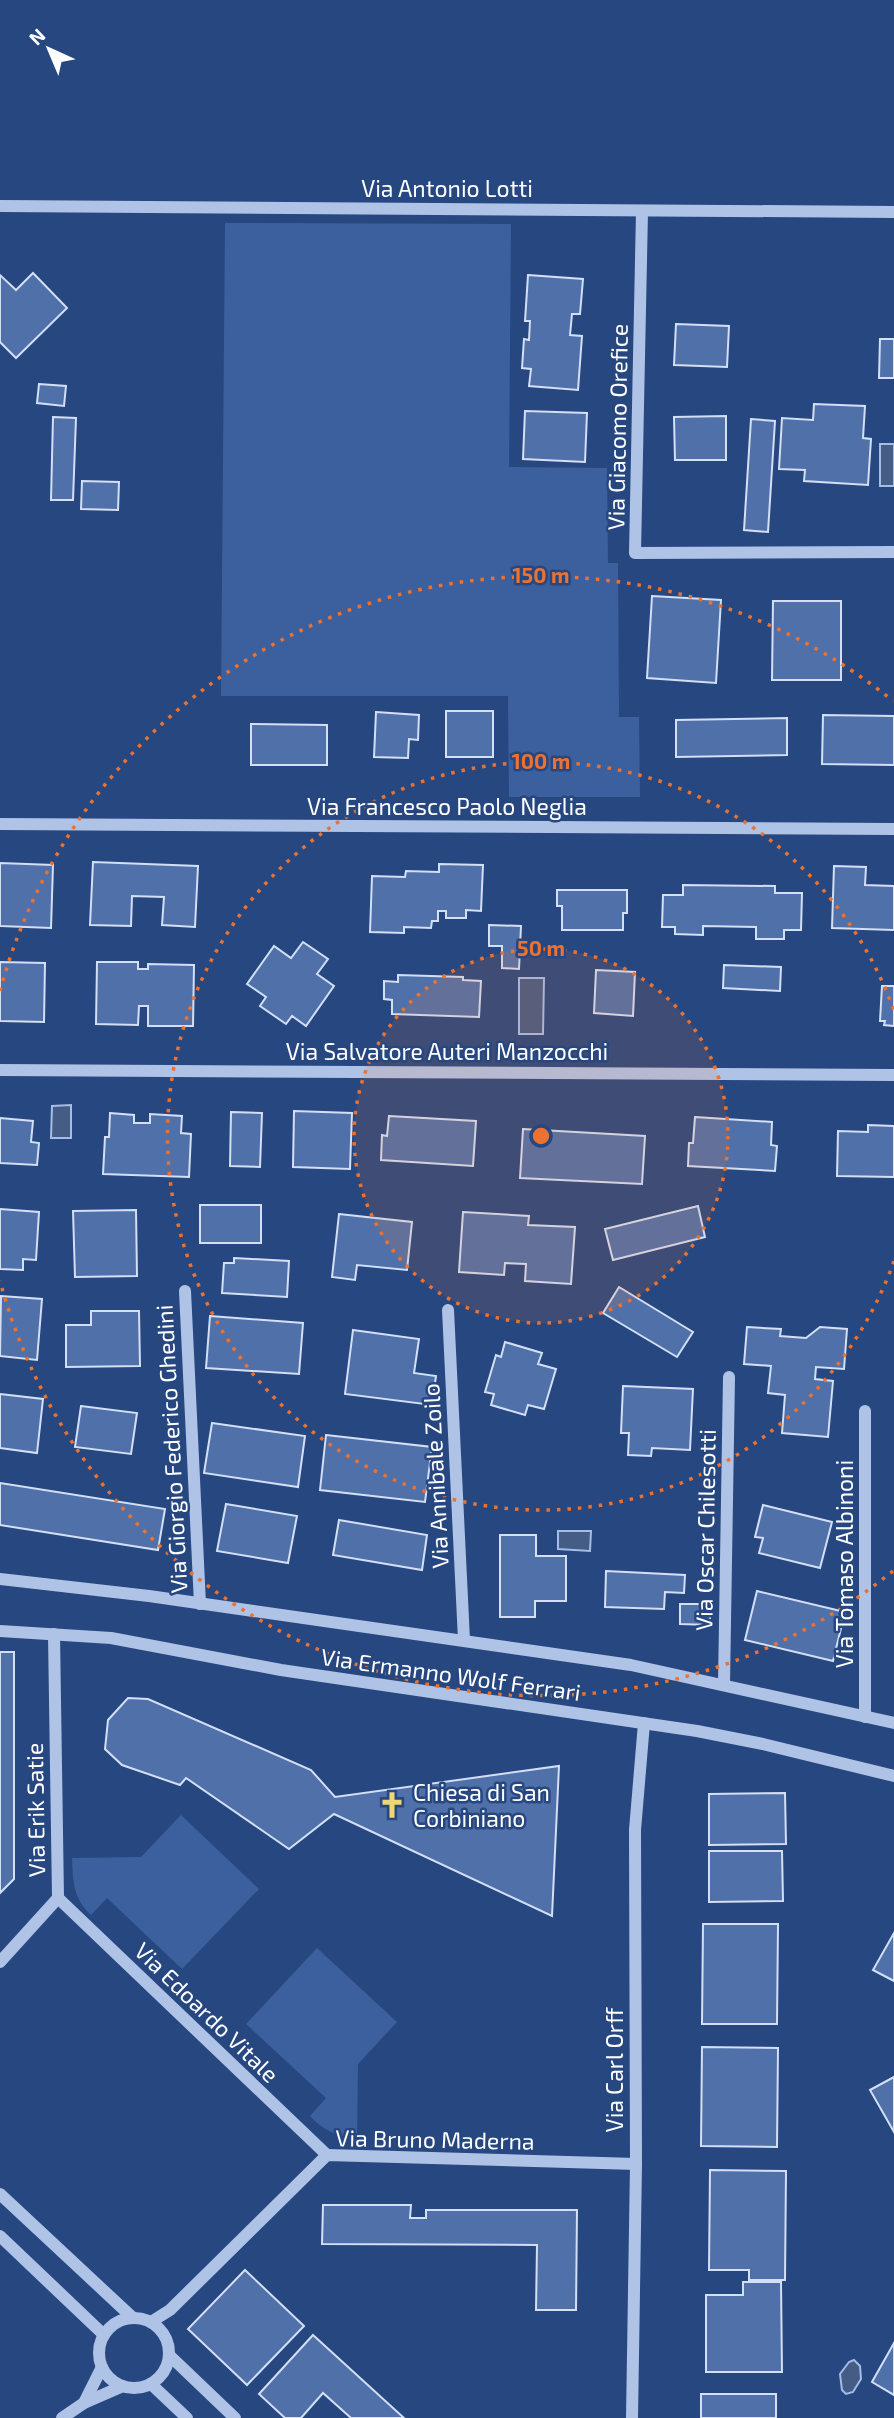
<svg xmlns="http://www.w3.org/2000/svg" width="894" height="2418" font-family="'Exo 2',sans-serif">
  <style>
    .green { fill: #3c609e }
    .water { fill: #455c85; stroke: #a3bde6; stroke-width: 2 }
    .building { fill: #5070a9; stroke: #d2dff5; stroke-width: 2 }
    .lines { fill: none; stroke-linecap: round; stroke-linejoin: round }
    .minor { stroke: #afc3e6; stroke-width: 12 }
    .ring { fill: none; stroke: #eb7230; stroke-width: 3.5; stroke-dasharray: 3.5 7 }
    .labels { text-anchor: middle; dominant-baseline: central; stroke-width: 5; stroke-linejoin: round; paint-order: stroke }
    .street-label { font-size: 23px; fill: #fff; stroke: #274780 }
    .poi-label { font-size: 23px; fill: #fff; stroke: #274780; text-anchor: start }
    .centre { fill: #eb7230; stroke: #274780; stroke-width: 3.5 }
    .ring-label { font-size: 21px; text-anchor: middle; font-weight: bold; fill: #eb7230; stroke: #274780; stroke-width: 5; stroke-linejoin: round; paint-order: stroke }
  </style>
  <rect width="100%" height="100%" fill="#274780"/>
  <g class="green">
    <path d="M225 223 511 224 509 467 607 468 608 563H618L619 717H639L640 797H509L508 696H221Z"/>
    <path d="M181 1815 259 1889 182 1969 107 1898 91 1915C73 1898 73 1881 72 1858L141 1857Z"/>
    <path d="M317 1948 397 2022 358 2064 357 2138C337 2136 324 2131 310 2116L326 2098 246 2024Z"/>
  </g>
  <g class="water">
    <rect x="880" y="444" width="14" height="42"/>
    <path d="M519 978H544L543 1034H519Z"/>
    <path d="M71 1105V1138H51L52 1106Z"/>
    <path d="M558 1531H591L590 1551 558 1549Z"/>
    <path d="M854 2360 860 2366 861 2379 853 2392 846 2394 842 2390 840 2374 849 2362Z"/>
  </g>
  <g class="building">
    <path d="M33 273 67 308 16 358 0 342V275L16 290Z"/>
    <path d="M528 275 583 279 580 314H572L570 335 582 336 578 390 529 386 531 369 522 368 524 339 529 340 530 321H525Z"/>
    <path d="M676 324 729 326 727 367 674 365Z"/>
    <path d="M880 339H894V378H879Z"/>
    <path d="M39 384 66 386 64 406 37 403Z"/>
    <path d="M814 404 865 406 863 438 871 439 868 485 804 481 805 470 779 469 782 418 813 420Z"/>
    <path d="M525 411 587 413 585 462 523 459Z"/>
    <path d="M726 416V460H675L674 417Z"/>
    <path d="M53 417 76 418 73 500H51Z"/>
    <path d="M751 419 775 421 768 532 744 530Z"/>
    <path d="M82 481 119 482 118 510 81 509Z"/>
    <path d="M652 596 721 600 716 683 647 678Z"/>
    <path d="M773 601H841V680H772Z"/>
    <rect x="446" y="711" width="47" height="46"/>
    <path d="M376 712 419 715 418 740 409 739 408 758 374 757Z"/>
    <path d="M823 715 894 716V765L822 764Z"/>
    <path d="M787 718V755L676 757V720Z"/>
    <path d="M251 724 327 725V765H251Z"/>
    <path d="M93 862 198 866 195 927 162 925 164 897 132 896 131 926 90 925Z"/>
    <path d="M0 863 53 865 51 928 0 926Z"/>
    <path d="M439 864 483 865 481 911 466 910V918H446V911H438V921H432L431 928 404 927V933L370 932 372 876 405 877 406 871 439 872Z"/>
    <path d="M834 866 866 867 865 885 894 886V930L832 928Z"/>
    <path d="M683 885 775 886V893H802L801 930H784V939H756V927L703 926V935L675 934V927H662L663 895H683Z"/>
    <path d="M557 890H627V913H623V930H562V906H557Z"/>
    <path d="M489 925 521 926 519 969 502 968V946H489Z"/>
    <path d="M303 942 328 959 317 974 334 986 306 1026 292 1016 286 1024 260 1006 266 997 247 984 274 946 291 958Z"/>
    <path d="M0 962 45 963 44 1022 0 1021Z"/>
    <path d="M97 962H138V969H148V964L194 965 193 1026H148V1006H139L138 1025 96 1024Z"/>
    <path d="M724 965 781 967 780 991 723 988Z"/>
    <path d="M596 970 635 972 633 1016 594 1013Z"/>
    <path d="M398 975 463 977V980L481 981 479 1017 392 1014V1000L384 999V981L398 982Z"/>
    <path d="M882 986H894V1026L884 1025 885 1021H880Z"/>
    <path d="M294 1111 352 1113 350 1169 293 1167Z"/>
    <path d="M231 1112 262 1113 260 1167 230 1166Z"/>
    <path d="M110 1113 134 1115V1123H150V1114L182 1116 181 1133 191 1134 189 1177 103 1174 105 1137H109Z"/>
    <path d="M389 1116 476 1121 473 1166 381 1160 382 1135 387 1136Z"/>
    <path d="M695 1117 772 1122 771 1145 777 1146 775 1171 688 1166 689 1143H693Z"/>
    <path d="M0 1118 33 1121 31 1142 39 1143 37 1165 0 1163Z"/>
    <path d="M868 1125 894 1126V1177L837 1176 838 1131 868 1132Z"/>
    <path d="M523 1129 645 1136 642 1184 520 1178Z"/>
    <rect x="200" y="1205" width="61" height="38"/>
    <path d="M698 1206 705 1237 613 1260 605 1229Z"/>
    <path d="M0 1209 39 1212 36 1260 23 1259V1270L0 1269Z"/>
    <path d="M136 1210 137 1276 75 1277 73 1211Z"/>
    <path d="M463 1212 529 1216 528 1225 575 1227 571 1284 525 1281 526 1264 505 1263 504 1275 459 1272Z"/>
    <path d="M339 1214 412 1222 407 1270 357 1265 355 1280 332 1277Z"/>
    <path d="M234 1258 289 1261 287 1297 222 1293 224 1263H234Z"/>
    <path d="M619 1287 693 1332 677 1357 603 1313Z"/>
    <path d="M1 1296 42 1299 37 1360 0 1356Z"/>
    <path d="M91 1311H139L140 1366 66 1367V1325H91Z"/>
    <path d="M210 1316 303 1323 299 1374 206 1368Z"/>
    <path d="M747 1327 781 1329 780 1336 806 1338 820 1327 847 1329 844 1369 816 1367 815 1379 833 1381 828 1437 782 1433 785 1395 768 1393 771 1366 744 1364Z"/>
    <path d="M353 1330 419 1339 414 1373 436 1376 432 1405 345 1394Z"/>
    <path d="M505 1342 542 1353 538 1364 556 1369 544 1409 528 1405 525 1415 491 1405 494 1394 485 1392 496 1355 501 1357Z"/>
    <path d="M623 1386 693 1389 690 1450 652 1448 651 1456 628 1455 629 1433H621Z"/>
    <path d="M0 1394 43 1399 37 1453 0 1448Z"/>
    <path d="M81 1406 137 1413 131 1454 75 1447Z"/>
    <path d="M212 1423 305 1436 298 1487 204 1473Z"/>
    <path d="M326 1435 432 1447 425 1502 320 1490Z"/>
    <path d="M0 1483 165 1509 158 1550 0 1525Z"/>
    <path d="M226 1504 297 1516 288 1563 217 1551Z"/>
    <path d="M763 1505 832 1522 820 1568 759 1553 763 1538 755 1537Z"/>
    <path d="M339 1520 427 1535 422 1570 333 1555Z"/>
    <path d="M500 1535H536V1556H566V1601H535V1617H500Z"/>
    <path d="M606 1571 685 1575 684 1593 665 1592 664 1609 605 1607Z"/>
    <path d="M757 1591 845 1612 833 1661 745 1640Z"/>
    <path d="M680 1604H710V1625L680 1624Z"/>
    <path d="M0 1652H14V1879L0 1893Z"/>
    <path d="M128 1698 148 1699 311 1770 335 1797 559 1766 552 1916 334 1814 289 1849 186 1778 180 1785 122 1765 105 1749 108 1720Z"/>
    <path d="M785 1793 786 1844 709 1845V1794Z"/>
    <path d="M709 1851H782L783 1901 709 1902Z"/>
    <path d="M703 1924H778L777 2024H702Z"/>
    <path d="M894 1933V1981L873 1970Z"/>
    <path d="M702 2047 778 2048 777 2147 701 2146Z"/>
    <path d="M894 2077V2132L870 2090Z"/>
    <path d="M710 2170 786 2171 785 2280H749V2270H709Z"/>
    <path d="M323 2205H411L410 2218H426V2210H577L576 2310H536L537 2245 322 2244Z"/>
    <path d="M245 2270 304 2326 247 2385 188 2329Z"/>
    <path d="M743 2282H781L782 2372H706V2295H743Z"/>
    <path d="M313 2335 404 2418H351L323 2393 301 2418H285L259 2394Z"/>
    <path d="M894 2343V2395L872 2382Z"/>
    <rect x="701" y="2394" width="75" height="24"/>
  </g>
  <g class="lines">
    <g class="minor">
      <path d="M0 206 894 212"/>
      <path d="M642 211 635 553 894 552"/>
      <path d="M0 824 894 829"/>
      <path d="M0 1070 894 1075"/>
      <path d="M185 1291 200 1604"/>
      <path d="M448 1310 464 1640"/>
      <path d="M0 1579 149 1596 631 1665 894 1723"/>
      <path d="M0 1631 111 1638 281 1670 697 1731 763 1744 894 1776"/>
      <path d="M724 1684 729 1377"/>
      <path d="M865 1717V1411"/>
      <path d="M58 1898 327 2155"/>
      <path d="M0 1962 58 1898 54 1634"/>
      <path d="M0 2194 133 2318"/>
      <path d="M0 2236 104 2335"/>
      <circle cx="134" cy="2353" r="35"/>
      <path d="M151 2322 170 2310 327 2155 636 2164"/>
      <path d="M169 2355 235 2418"/>
      <path d="M151 2384 187 2418"/>
      <path d="M84 2403 102 2367"/>
      <path d="M62 2418 84 2403 123 2386"/>
      <path d="M632 2418 636 2164 635 1830 644 1723"/>
    </g>
  </g>
  <circle cx="541" cy="1136" r="187" fill="#eb7230" fill-opacity=".12"/>
  <g class="ring">
    <circle cx="541" cy="1136" r="187"/>
    <path d="M894 1261A374 374 0 1 1 894 1011"/>
    <path d="M893 1571A560 560 0 0 1 0 1281M0 991A560 560 0 0 1 893 701"/>
  </g>
  <defs>
    <symbol id="church-bare" viewBox="-9 -9 18 18"><path d="M-1.2-6h2.4v3.5h3.3v2.4h-3.3V6h-2.4V-.1h-3.3v-2.4h3.3Z" fill="#eed575" stroke="#274780" stroke-width="2.5" paint-order="stroke"/></symbol>
  </defs>
  <g fill-rule="evenodd">
    <use href="#church-bare" x="373" y="1786" width="38" height="38"/>
  </g>
  <g class="labels">
    <g class="street-label">
      <text x="447" y="188">Via Antonio Lotti</text>
      <text transform="translate(617 427) rotate(-89)">Via Giacomo Orefice</text>
      <text x="447" y="806">Via Francesco Paolo Neglia</text>
      <text x="447" y="1051">Via Salvatore Auteri Manzocchi</text>
      <text transform="translate(171 1449) rotate(-93)">Via Giorgio Federico Ghedini</text>
      <text transform="translate(435 1476) rotate(-93)">Via Annibale Zoilo</text>
      <text transform="translate(705 1530) rotate(-89)">Via Oscar Chilesotti</text>
      <text transform="translate(844 1564) rotate(-90)">Via Tomaso Albinoni</text>
      <text transform="translate(451 1674) rotate(8)">Via Ermanno Wolf Ferrari</text>
      <text transform="translate(35 1810) rotate(-91)">Via Erik Satie</text>
      <text transform="translate(207 2012) rotate(44)">Via Edoardo Vitale</text>
      <text transform="translate(614 2070) rotate(-90)">Via Carl Orff</text>
      <text transform="translate(435 2139) rotate(1)">Via Bruno Maderna</text>
    </g>
    <g class="poi-label">
      <text x="413" y="1792">Chiesa di San<tspan x="413" dy="26">Corbiniano</tspan></text>
    </g>
  </g>
  <circle cx="541" cy="1136" r="10" class="centre"/>
  <g class="ring-label">
    <text x="541" y="583">150 m</text>
    <text x="541" y="769">100 m</text>
    <text x="541" y="956">50 m</text>
  </g>
  <g transform="translate(49 49) rotate(316)" stroke="#274780" stroke-width="5" paint-order="stroke">
  <path d="M0-5L12 26L0 18L-12 26Z" fill="#ffffff"/>
  <text y="-10" font-size="19" font-weight="bold" text-anchor="middle" fill="#ffffff">N</text>
  </g>
</svg>
